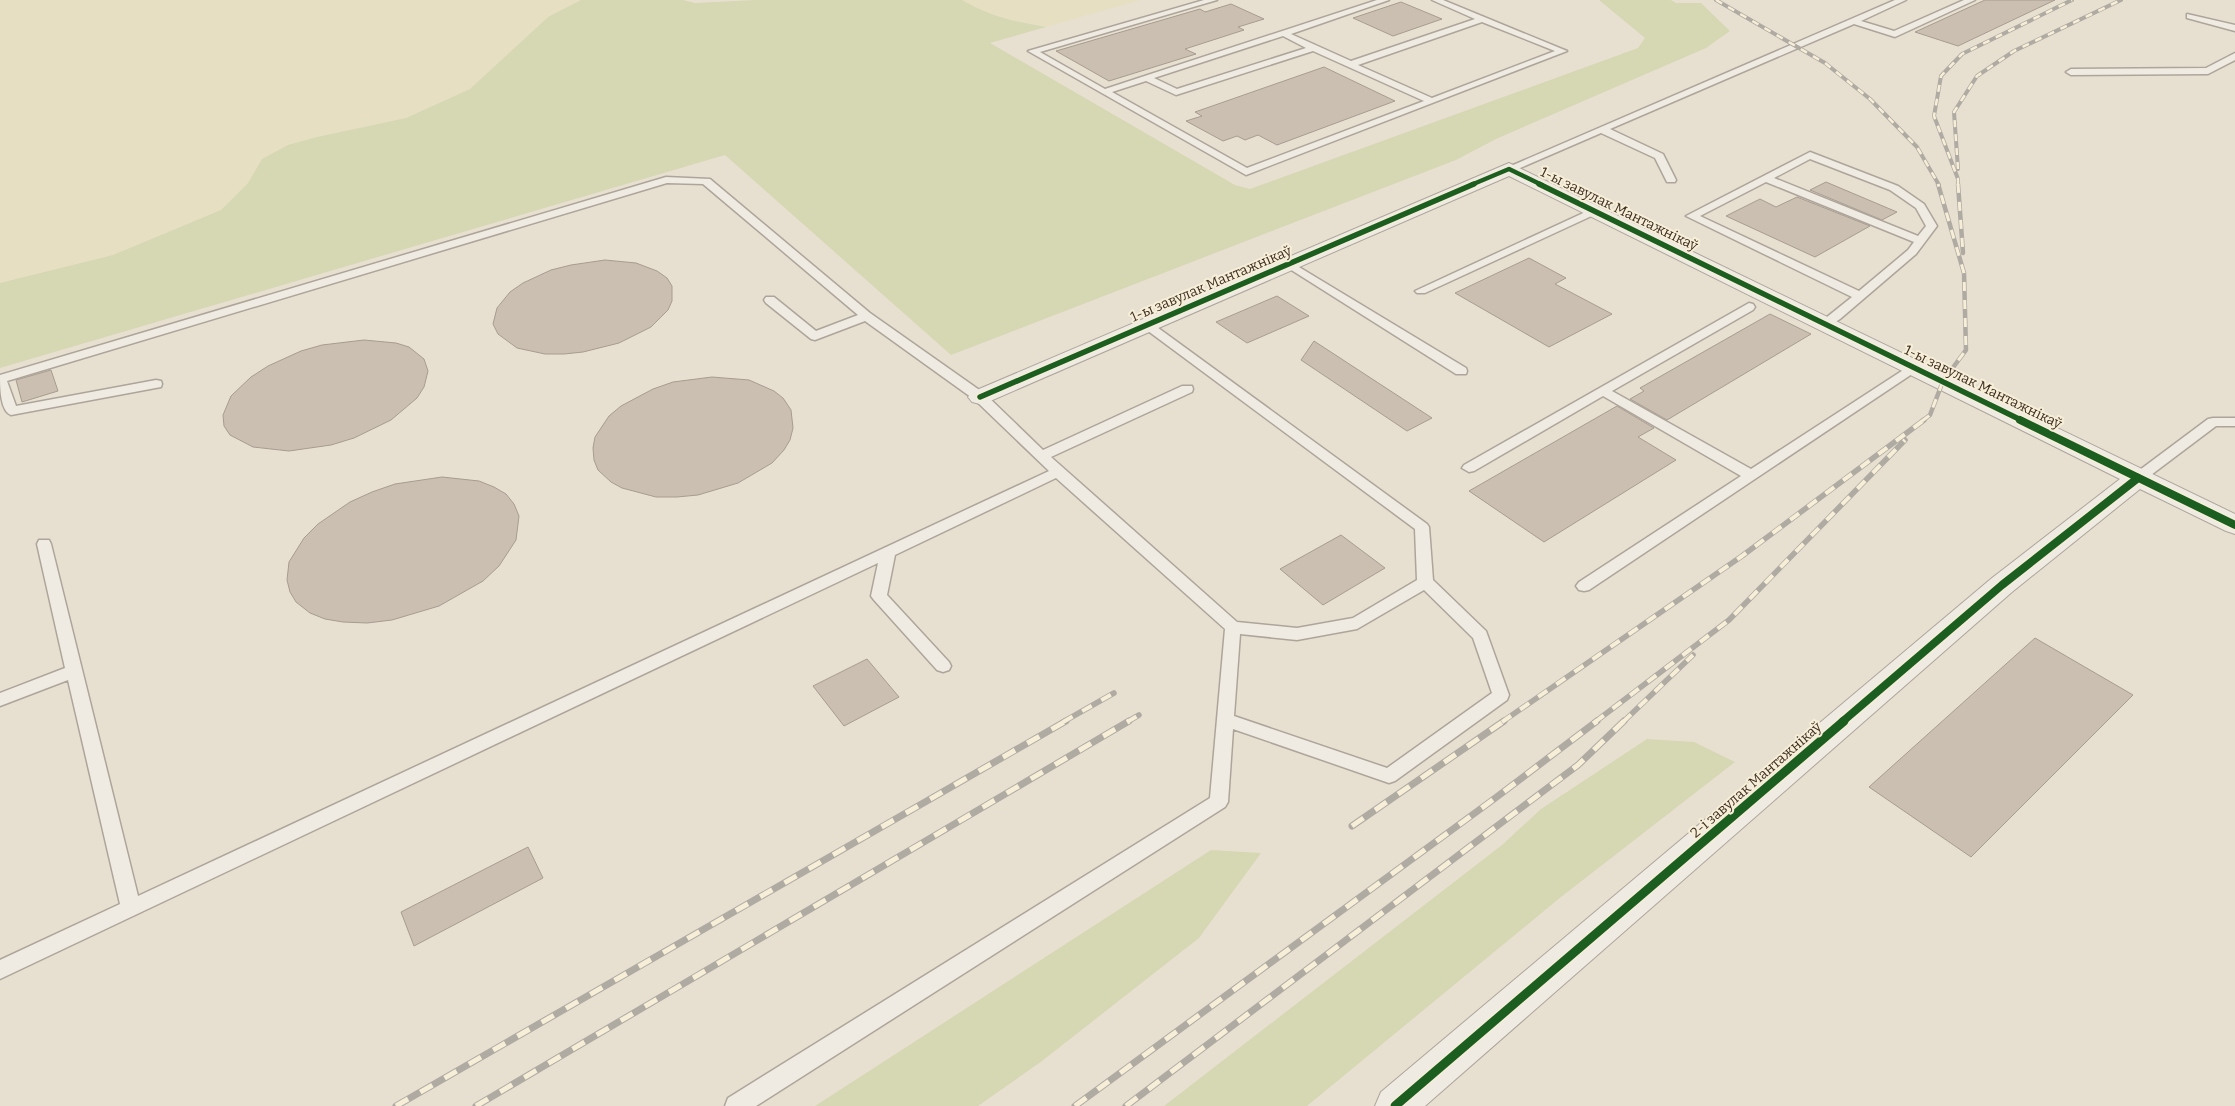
<svg xmlns="http://www.w3.org/2000/svg" width="2235" height="1106" font-family="Bitter,serif">
  <style>
    .farmland { fill: #e6dfc2 }
    .green { fill: #d6d7b3 }
    .building { fill: #cbbfb2; stroke: #a89c90 }
    .lines { fill: none; stroke-linecap: round; stroke-linejoin: round }
    .service-casing { stroke: #ada599; stroke-width: 3 }
    .minor-casing { stroke: #ada599; stroke-width: 2 }
    .service { fill: #efebe3; fill-rule: evenodd }
    .minor { fill: #efebe3; fill-rule: evenodd }
    .rail-far3-casing { stroke: #afaaa2; stroke-width: 4 }
    .rail-far2-casing { stroke: #afaaa2; stroke-width: 4.5 }
    .rail-far1-casing { stroke: #afaaa2; stroke-width: 5.5 }
    .rail-casing { stroke: #afaaa2; stroke-width: 7 }
    .rail-far3 { stroke: #f7eed8; stroke-width: 2.5; stroke-dasharray: 7; stroke-linecap: butt }
    .rail-far2 { stroke: #f7eed8; stroke-width: 3; stroke-dasharray: 9; stroke-linecap: butt }
    .rail-far1 { stroke: #f7eed8; stroke-width: 4; stroke-dasharray: 11; stroke-linecap: butt }
    .rail { stroke: #f7eed8; stroke-width: 5; stroke-dasharray: 14; stroke-linecap: butt }
    .cycleway-far3-casing { stroke: #f7eed8; stroke-width: 6 }
    .cycleway-far2-casing { stroke: #f7eed8; stroke-width: 8 }
    .cycleway-far1-casing { stroke: #f7eed8; stroke-width: 11 }
    .cycleway-casing { stroke: #f7eed8; stroke-width: 12 }
    .cycleway-far3 { stroke: #1b5e20; stroke-width: 4.5 }
    .cycleway-far2 { stroke: #1b5e20; stroke-width: 5.5 }
    .cycleway-far1 { stroke: #1b5e20; stroke-width: 8 }
    .cycleway { stroke: #1b5e20; stroke-width: 9 }
    .labels { text-anchor: middle; dominant-baseline: central; stroke-width: 4; stroke-linejoin: round; paint-order: stroke }
    .street-label { font-size: 14px; fill: #3d2e20; stroke: #f7eed8 }
  </style>
  <rect width="100%" height="100%" fill="#e7e0d1"/>
  <g class="farmland">
    <path d="M0 0H581L548 17 470 89 406 118 317 137 262 159 248 183 221 210 113 255 0 283Z"/>
    <path d="M962 0H1141L1046 27 1006 19 983 12Z"/>
  </g>
  <g class="green">
    <path d="M581 0H683L695 3 755 0H962C991 17 1013 21 1046 27L990 43 1235 185 1250 189 1638 48 1645 38 1599 0H1671L1676 3H1701L1730 31 1706 48 1496 139 1456 160 951 355 725 155 0 368V283L113 255 221 210 248 183 262 159 288 145 317 137 406 118 470 89 548 17Z"/>
    <path d="M1647 739 1694 742 1735 762 1561 897 1307 1106H1164L1502 845 1541 809Z"/>
    <path d="M1211 850 1261 853 1199 938 1042 1061 978 1106H815Z"/>
  </g>
  <g class="building">
    <path d="M1985 0H2055L1958 46 1915 32Z"/>
    <path d="M1401 2 1442 19 1393 36 1353 18Z"/>
    <path d="M1231 4 1264 19 1238 27 1244 30 1185 49 1196 54 1109 81 1056 51 1200 9 1205 12Z"/>
    <path d="M1324 67 1395 101 1277 145 1258 135 1245 140 1237 136 1223 141 1186 121 1202 116 1195 112Z"/>
    <path d="M1826 182 1897 212 1882 220 1810 190Z"/>
    <path d="M1797 197 1870 226 1815 257 1726 216 1760 199 1776 207Z"/>
    <path d="M1529 258 1566 278 1555 284 1612 314 1549 347 1455 293Z"/>
    <path d="M605 260 636 263 657 271 667 278 672 286V301L668 310 651 327 619 343 583 352 564 354H545L517 348 498 334 493 324 497 308 510 292 523 283 551 270 571 265Z"/>
    <path d="M1277 296 1309 316 1247 343 1216 322Z"/>
    <path d="M1770 314 1811 334 1667 420 1630 399 1644 391 1640 388Z"/>
    <path d="M364 340 396 343 409 347 424 359 428 371 424 387 417 398 391 420 354 438 331 445 289 451 253 447 230 435 224 426 223 415 231 396 251 377 268 366 301 351 322 345Z"/>
    <path d="M1314 341 1432 418 1407 431 1301 360Z"/>
    <path d="M51 370 58 391 22 402 16 380Z"/>
    <path d="M712 377 749 380 774 391 783 398 791 410 793 428 790 440 784 450 772 463 738 483 698 495 677 497H656L622 488 611 482 598 470 594 460 593 448 595 437 609 416 621 406 653 389 673 382Z"/>
    <path d="M1617 406 1654 428 1638 437 1676 460 1544 542 1469 491Z"/>
    <path d="M442 477 479 481 494 487 506 494 514 504 519 516 516 540 499 566 483 581 439 606 392 620 367 623 343 622 325 619 310 613 296 602 290 592 287 580 289 562 304 538 318 524 350 502 372 492 395 484Z"/>
    <path d="M1341 535 1385 568 1323 605 1280 569Z"/>
    <path d="M2035 638 2133 695 1971 857 1869 787Z"/>
    <path d="M867 659 899 697 844 726 813 686Z"/>
    <path d="M528 847 543 878 414 946 401 912Z"/>
  </g>
  <g class="lines">
    <defs>
      <g id="service">
        <path d="M1204 0H1217L1040 52 1105 89 1377 0H1389L1291 34 1351 61 1475 19 1432 0H1443L1567 51 1246 175 1028 51ZM1482 22 1555 51 1432 98 1358 65ZM1283 36 1306 48 1177 89 1154 78ZM1313 51 1424 101 1247 168 1112 92 1146 81 1176 95Z"/>
        <path d="M1895 0H1906L1861 21 1894 31 1964 0H1975L1895 37 1854 24 1610 129 1663 154 1676 180 1675 182H1667L1655 158 1601 133 1513 171H1505L1504 169Z"/>
        <path d="M2187 14 2235 25V31L2187 18Z"/>
        <path d="M2235 53V60L2208 74 2071 75 2066 72 2071 69 2206 68Z"/>
        <path d="M1810 152 1898 186 1924 204 1937 226 1916 254 1840 319 1826 328 1822 327 1820 324 1822 321 1852 297 1686 216ZM1810 159 1890 190 1916 208 1926 226 1918 236 1774 178ZM1766 182 1914 242 1908 250 1859 291 1700 216Z"/>
        <path d="M666 177 710 179 870 313 985 394 1043 450 1182 386H1192L1193 389 1192 392 1051 457 1237 622 1297 628 1353 618 1417 580 1415 529 1140 325 1146 321 1150 322 1427 524 1429 527 1433 580 1486 631 1509 695 1507 700 1395 781 1389 783 1233 729 1228 802 1225 807 756 1106H725L728 1098 1210 798 1225 629 1056 478 895 555 887 595 949 662 951 666 949 670 943 672 937 670 874 600 871 596 878 563 0 979V960L120 904 68 680 0 706V693L65 668 37 544 39 540H49L51 544 138 896 1049 471 975 400 865 321 815 340 811 339 766 303 764 300 766 297H774L816 331 858 315 703 184 667 183 7 381 16 406 156 380 161 381 162 384 161 387 11 415C0 411 0 386 0 375ZM1424 590 1473 638 1492 693 1387 768 1234 716 1240 634 1297 640 1357 629Z"/>
        <path d="M1594 208 1599 211 1598 213 1425 293H1417L1415 291Z"/>
        <path d="M1289 261 1466 368 1467 371 1466 374H1456L1285 266 1283 264Z"/>
        <path d="M1749 303 1753 304 1755 307 1753 310 1612 391 1751 469 1911 365H1919L1921 368 1589 590 1584 591 1579 590 1576 586 1579 582 1741 476 1603 396 1474 471 1469 472 1462 468 1464 465Z"/>
        <path d="M2213 418H2235V426H2216L2143 481H2133L2131 478 2133 475 2208 419Z"/>
      </g>
      <path id="minor" d="M1509 163 2235 514V534L2226 531 2140 489 2012 592 1425 1106H1375L1381 1092 1992 578 2120 479 1509 176 988 402 980 404 972 402 968 397 972 392Z"/>
    </defs>
    <use href="#service" class="service-casing"/>
    <use href="#minor" class="minor-casing"/>
    <use href="#service" class="service"/>
    <use href="#minor" class="minor"/>
    <defs>
      <g id="rail-far3">
        <path d="M1716 0 1825 63 1870 99 1917 147 1939 185"/>
        <path d="M1958 169 1954 112 1977 76 2014 51 2121 0"/>
        <path d="M1958 185V179L1934 116 1941 76 1962 54 2072 0"/>
      </g>
      <g id="rail-far2">
        <path d="M1958 184 1963 253"/>
        <path d="M1922 421 1930 415 1943 381 1966 350 1964 273 1938 184"/>
      </g>
      <g id="rail-far1">
        <path d="M1063 722 1114 693"/>
        <path d="M1127 722 1139 715"/>
        <path d="M1502 722 1742 556 1924 420"/>
        <path d="M1595 722 1729 620 1905 440"/>
        <path d="M1623 722 1693 655"/>
      </g>
      <g id="rail">
        <path d="M1352 826 1504 721"/>
        <path d="M396 1106 1066 721"/>
        <path d="M476 1106 1129 721"/>
        <path d="M1075 1106 1494 799 1597 721"/>
        <path d="M1126 1106 1578 765 1624 721"/>
      </g>
    </defs>
    <use href="#rail-far3" class="rail-far3-casing"/>
    <use href="#rail-far2" class="rail-far2-casing"/>
    <use href="#rail-far1" class="rail-far1-casing"/>
    <use href="#rail" class="rail-casing"/>
    <use href="#rail-far3" class="rail-far3"/>
    <use href="#rail-far2" class="rail-far2"/>
    <use href="#rail-far1" class="rail-far1"/>
    <use href="#rail" class="rail"/>
    <defs>
      <path id="cycleway-far3" d="M1471 185 1509 169 1542 185"/>
      <g id="cycleway-far2">
        <path d="M1539 184 2023 421"/>
        <path d="M980 397 1474 184"/>
      </g>
      <g id="cycleway-far1">
        <path d="M2020 420 2235 525"/>
        <path d="M1842 722 2002 585 2138 478"/>
      </g>
      <path id="cycleway" d="M1395 1106 1844 721"/>
    </defs>
    <use href="#cycleway-far3" class="cycleway-far3-casing"/>
    <use href="#cycleway-far2" class="cycleway-far2-casing"/>
    <use href="#cycleway-far1" class="cycleway-far1-casing"/>
    <use href="#cycleway" class="cycleway-casing"/>
    <use href="#cycleway-far3" class="cycleway-far3"/>
    <use href="#cycleway-far2" class="cycleway-far2"/>
    <use href="#cycleway-far1" class="cycleway-far1"/>
    <use href="#cycleway" class="cycleway"/>
  </g>
  <g class="labels">
    <g class="street-label">
      <text transform="translate(1619 209) rotate(26)">1-ы завулак Мантажнікаў</text>
      <text transform="translate(1211 284) rotate(-23)">1-ы завулак Мантажнікаў</text>
      <text transform="translate(1983 387) rotate(26)">1-ы завулак Мантажнікаў</text>
      <text transform="translate(1756 780) rotate(-41)">2-і завулак Мантажнікаў</text>
    </g>
  </g>
</svg>
